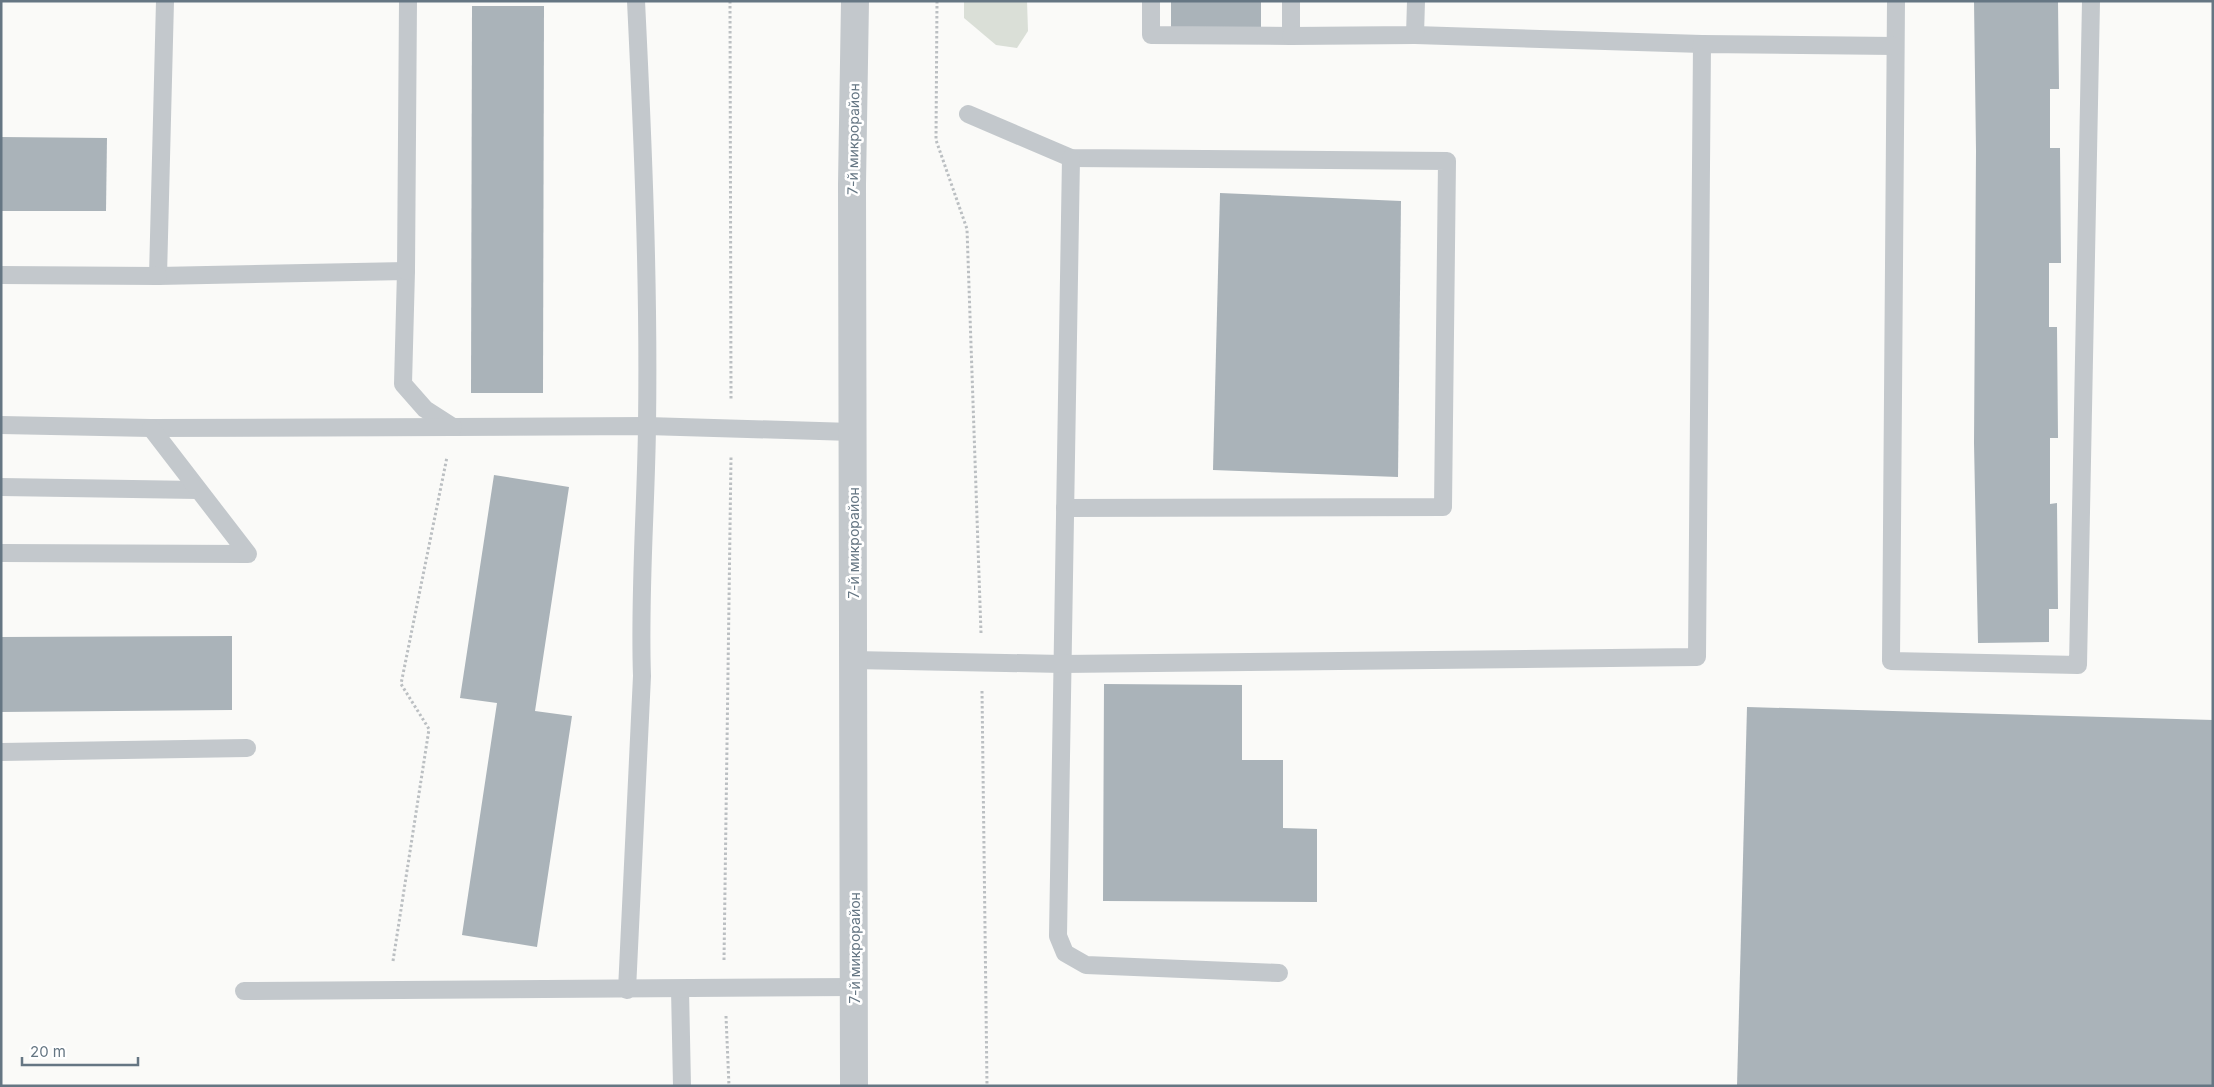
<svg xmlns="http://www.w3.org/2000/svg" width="2214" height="1087" font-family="Inter,sans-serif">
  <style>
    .green { fill: #dadfd7 }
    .building { fill: #aab3b9 }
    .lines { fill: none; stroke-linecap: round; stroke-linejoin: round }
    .path { stroke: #bbbfc2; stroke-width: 3; stroke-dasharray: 2.5 2.5; stroke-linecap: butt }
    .service { stroke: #c3c8cc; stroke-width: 18 }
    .tertiary { stroke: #c3c8cc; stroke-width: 28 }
    .labels { text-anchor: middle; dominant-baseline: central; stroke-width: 5; stroke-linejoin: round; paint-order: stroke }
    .street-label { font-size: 14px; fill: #657683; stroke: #fff }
  </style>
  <rect width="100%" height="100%" fill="#fafaf8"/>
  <path class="green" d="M964 1H1027L1028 31 1017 48 996 45 964 18Z"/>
  <g class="building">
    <rect x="1171" y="1" width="90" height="32"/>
    <path d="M1974 1H2058L2059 89H2050V148H2060L2061 263H2049V327H2057L2058 438H2050V504L2057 503 2058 609H2049V642L1978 643 1974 443 1976 151Z"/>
    <path d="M472 6H544L543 393H471Z"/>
    <path d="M1 137 107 138 106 211H1Z"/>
    <path d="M1220 193 1401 201 1398 477 1213 470Z"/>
    <path d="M494 475 569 487 535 711 572 716 537 947 462 935 497 703 460 698Z"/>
    <path d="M232 636V710L1 712V637Z"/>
    <path d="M1104 684 1242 685V760H1283V828L1317 829V902L1103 901Z"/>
    <path d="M1747 707 2213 720V1086H1737Z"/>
  </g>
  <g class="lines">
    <g class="path">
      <path d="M730 1 731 400"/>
      <path d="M937 1 936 140 967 229 981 633"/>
      <path d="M982 691 987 1086"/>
      <path d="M724 960 731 457"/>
      <path d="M393 961 429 729 401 684 447 457"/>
      <path d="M726 1016 729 1086"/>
    </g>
    <g class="service">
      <path d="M165 1 158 276 406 271 403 384 425 409 453 427 647 426 852 432"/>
      <path d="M1151 1V35L1291 36V1"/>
      <path d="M1896 1 1891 661 2078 665 2091 1"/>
      <path d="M1415 35 1702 44"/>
      <path d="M1291 36 1415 35 1416 1"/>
      <path d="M968 114 1071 158 1447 161 1443 507 1065 508"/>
      <path d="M1071 158 1058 936 1065 953 1086 965 1279 973"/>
      <path d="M406 271 408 1"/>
      <path d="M1 275 158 276"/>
      <path d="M1 425 151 428 453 427"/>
      <path d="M1 487 198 490"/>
      <path d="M1 553 248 554 151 428"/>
      <path d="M853 660 1062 664 1697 657 1702 44 1895 46"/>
      <path d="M1 752 247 748"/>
      <path d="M680 989 682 1086"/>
      <path d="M627 990 642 676C639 592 646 509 647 426 649 284 643 143 636 1"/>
      <path d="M244 991 854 987"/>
    </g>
    <path class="tertiary" d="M854 1086 852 184 855 1"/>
  </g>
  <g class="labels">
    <g class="street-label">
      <text transform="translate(853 139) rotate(-89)">7-й микрорайон</text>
      <text transform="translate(853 543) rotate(-90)">7-й микрорайон</text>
      <text transform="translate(854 948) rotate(-90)">7-й микрорайон</text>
    </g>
  </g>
  <rect width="2214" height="1087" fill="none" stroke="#657683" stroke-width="5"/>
  <path d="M22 1057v8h116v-8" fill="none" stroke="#657683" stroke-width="2.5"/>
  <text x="30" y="1057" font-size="15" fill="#657683" stroke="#ffffff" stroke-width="4" paint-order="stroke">20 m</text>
</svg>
